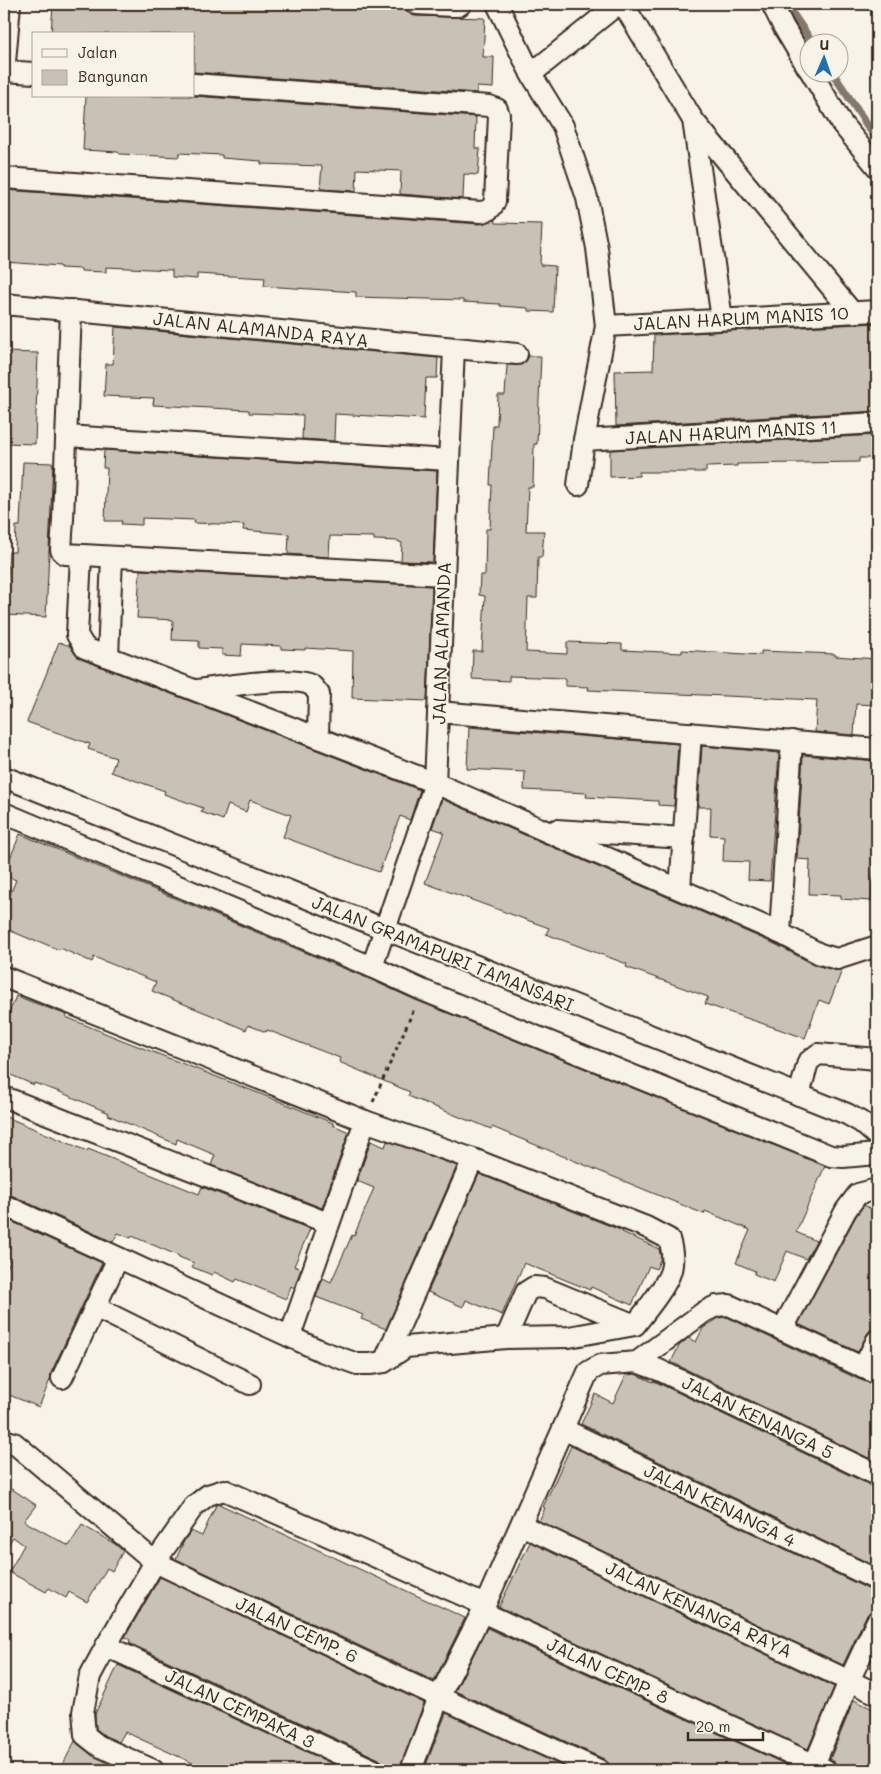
<svg xmlns="http://www.w3.org/2000/svg" width="881" height="1774" font-family="Mali,sans-serif">
  <style>
    .lines { fill: none; stroke-linecap: round; stroke-linejoin: round }
    .stream { stroke: #84786c; stroke-width: 8 }
    .building { fill: #c8c1b6; stroke: #3b2a1e }
    .minor-casing { stroke: #3b2a1e; stroke-width: 24 }
    .path { stroke: #3b2a1e; stroke-width: 3; stroke-dasharray: 4 4; stroke-linecap: butt }
    .minor { stroke: #f7f3e8; stroke-width: 20 }
    .labels { text-anchor: middle; dominant-baseline: central; stroke-width: 4; stroke-linejoin: round; paint-order: stroke }
    .street-label { font-size: 18px; fill: #3b2a1e; stroke: #f7f3e8 }
  </style>
  <rect width="100%" height="100%" fill="#f7f3e8"/>
  <filter id="ink" filterUnits="userSpaceOnUse"><feTurbulence type="fractalNoise" baseFrequency=".02" numOctaves="2"/><feDisplacementMap in="SourceGraphic" scale="10" xChannelSelector="R" yChannelSelector="G"/><feConvolveMatrix kernelMatrix="1 2 1 2 8 2 1 2 1" color-interpolation-filters="sRGB"/></filter>
  <g filter="url(#ink)">
    <g class="lines">
      <g class="stream">
        <path d="M786 4 812 42"/>
        <path d="M832 72 877 140"/>
      </g>
    </g>
    <g class="building">
      <path d="M53 4H284L322 6V4L406 10 410 14 415 16 485 18 483 57H494L493 88 477 87V93L194 72V34H51Z"/>
      <path d="M86 96H194L476 117 475 148 480 149 478 175 464 174 463 199 400 194 401 171 357 169 356 191 320 189 322 166 261 164V161L222 158V155L179 153V157L120 154 118 152 83 150Z"/>
      <path d="M4 190 480 224 495 220 496 223 542 224 540 265 555 266 553 312 528 311V308L500 306V304L463 302V300L356 297V292L264 286 265 278 197 274V279L172 277V270L106 267V272L81 271V269L60 268V266L4 262Z"/>
      <path d="M877 323V411L616 426 615 371 653 370 654 335Z"/>
      <path d="M115 327 438 358 437 378H426L424 419 335 414 334 441 302 439 303 415 249 413V410L153 405 154 398 104 396 106 364H113Z"/>
      <path d="M4 352 38 353 35 444 4 443Z"/>
      <path d="M529 356H541L537 444H534L533 487H528L526 531H544L542 557H538L537 598H528L526 652 567 654V642L622 644V650L682 653V650L761 655V651L835 654V656L877 659V705L856 704 854 735 815 732 817 700 588 690 589 687 565 686V678L509 676V681L472 679 473 651H482L485 596 479 595 480 575H485L486 529H490L492 485H490L493 425H497L498 395H505L507 365H521L526 361Z"/>
      <path d="M877 435V458H859V462L737 464V466L706 467V472H639V476L610 477V450Z"/>
      <path d="M104 450 437 471 433 562 401 561 402 543 399 542V541L374 540V537L330 536 329 557 288 554 289 534 243 530 244 525 194 523 195 520 142 518V525L121 524 122 521H105L107 468H103Z"/>
      <path d="M23 462 53 463 46 617 5 615 9 552H15L16 526H20Z"/>
      <path d="M140 570 432 586 427 701 352 698 353 651 305 648V650L281 649V646L242 644 241 656 222 655V649L199 648V641L172 640 173 620 137 618Z"/>
      <path d="M59 642 70 646 75 654 81 659 420 790 410 820 400 816 379 872 283 837 291 815 250 800 246 812 228 805 223 820 201 812 203 808 164 794 165 791 111 772 116 758 88 749 90 744 27 722Z"/>
      <path d="M469 727 678 744 674 806 658 805V801L586 797 587 793 524 790 525 772 467 769Z"/>
      <path d="M702 746 779 753 770 881 748 880 749 862 723 861 724 836 710 835 711 807H698Z"/>
      <path d="M803 755 877 761V825L871 901 841 899V895L809 894 810 860 797 859Z"/>
      <path d="M442 799 775 944 815 965 834 970H842L829 1004 819 1000 805 1038 705 1004 708 997 626 967 627 964 546 934 549 928 425 883 444 832 432 828Z"/>
      <path d="M20 834 367 978 418 1001 825 1166 796 1232 816 1241 806 1259 787 1251 774 1282 754 1274 755 1271 736 1263 750 1230 705 1211 704 1214 492 1127 491 1129 472 1121V1122L408 1096 410 1092 339 1062 340 1058 267 1030 266 1032 248 1025 246 1030 211 1015 152 991 156 982 94 957 92 962 60 948 59 950 38 941 37 942 4 928V909L16 880 4 875V873Z"/>
      <path d="M16 996 67 1015 66 1017 112 1036 281 1102 333 1123V1125L349 1132 322 1208 211 1165 215 1155 177 1139 176 1144 108 1115 109 1113 60 1092 34 1083V1085L4 1072V1025Z"/>
      <path d="M4 1116 87 1151 88 1149 199 1194 202 1187 310 1229 294 1266 301 1269 294 1288 291 1286 286 1299 237 1279 235 1282 214 1272 212 1275 192 1267 194 1263 179 1257V1256L132 1236 131 1238 118 1233 113 1242 9 1194 4 1193Z"/>
      <path d="M371 1141 385 1147 387 1141 457 1166 386 1329 361 1319 363 1315 316 1297 323 1278 331 1282 352 1235 354 1236 374 1188 357 1181Z"/>
      <path d="M479 1174 623 1231 622 1232 659 1249 661 1258 656 1269 649 1266 632 1305 591 1287 590 1290 524 1263 502 1315 466 1300 463 1307 428 1292Z"/>
      <path d="M864 1205 877 1212V1328L871 1330 867 1334 858 1352 798 1324 856 1216Z"/>
      <path d="M4 1218 102 1263 51 1373 50 1380 39 1407 4 1393V1277L10 1261 4 1258Z"/>
      <path d="M727 1317 858 1379 877 1386V1462L671 1362 679 1346 688 1338 696 1342 703 1328 719 1318Z"/>
      <path d="M635 1374 653 1382 654 1381 872 1486 877 1487V1567L581 1424 595 1394 613 1403 626 1375Z"/>
      <path d="M571 1446 872 1591 877 1592V1609L871 1611 866 1616 843 1665 539 1521 545 1508 543 1507Z"/>
      <path d="M12 1489 36 1505 24 1521 69 1546 82 1525 115 1544 123 1551 112 1571 107 1568 87 1602 69 1592 66 1598 49 1588 46 1592 9 1572 24 1545 13 1537 4 1551V1501Z"/>
      <path d="M219 1504 465 1618 434 1681 176 1559 184 1541 191 1531 202 1536 216 1505Z"/>
      <path d="M530 1542 834 1687 808 1749 499 1607Z"/>
      <path d="M160 1577 424 1703 399 1770H386L384 1764 379 1759 129 1643 130 1640 125 1637Z"/>
      <path d="M487 1628 798 1770H611L609 1764 604 1759 455 1691Z"/>
      <path d="M118 1665 346 1770H208L125 1732 119 1742 105 1736 96 1729 95 1714Z"/>
      <path d="M854 1700 877 1711V1770H841L838 1769 835 1763 830 1759Z"/>
      <path d="M446 1713 571 1770H424Z"/>
      <path d="M75 1741 92 1755 109 1763 106 1770H60Z"/>
    </g>
    <g class="lines">
      <defs>
        <g id="minor">
          <path d="M416 4 452 6H458L461 4"/>
          <path d="M497 4 531 74 563 126 587 198 597 248 606 326 584 440 578 485"/>
          <path d="M623 4 693 120 722 319"/>
          <path d="M772 4 783 26 808 68"/>
          <path d="M4 71 34 73"/>
          <path d="M811 72 842 124 877 167"/>
          <path d="M4 74 10 4"/>
          <path d="M531 74 618 4"/>
          <path d="M693 120 851 311"/>
          <path d="M4 178 481 212C489 211 492 208 495 201L499 115 497 109 489 106 194 84"/>
          <path d="M4 304 517 354"/>
          <path d="M71 310 63 519 61 550 65 554 444 575"/>
          <path d="M606 326 877 311"/>
          <path d="M66 436 449 460"/>
          <path d="M584 440 877 423"/>
          <path d="M81 556 77 635 85 648 435 783 780 933 820 954 837 959 877 946"/>
          <path d="M108 657 112 557"/>
          <path d="M198 690C221 687 292 675 311 685 314 687 317 692 319 694L318 737"/>
          <path d="M438 712 877 749"/>
          <path d="M4 777 847 1114 861 1122 877 1136"/>
          <path d="M4 813 372 967 422 990 831 1156 843 1157 877 1154"/>
          <path d="M556 830 684 838"/>
          <path d="M680 889 691 733"/>
          <path d="M780 933 792 741"/>
          <path d="M372 967 435 783 454 348"/>
          <path d="M4 977 365 1121 473 1159 646 1227 669 1239C672 1249 674 1259 671 1270 667 1286 645 1312 635 1325L569 1337 506 1338 406 1347 384 1362 370 1364H357L321 1351 4 1205"/>
          <path d="M799 1095 808 1062 818 1054 877 1059"/>
          <path d="M4 1097 328 1223"/>
          <path d="M95 1307 250 1384"/>
          <path d="M782 1330 846 1210 858 1194 877 1189"/>
          <path d="M290 1336 365 1121"/>
          <path d="M506 1338 526 1292 534 1287 545 1288 635 1325"/>
          <path d="M384 1362 473 1159"/>
          <path d="M637 1362 659 1370 877 1475"/>
          <path d="M863 1368 877 1340"/>
          <path d="M62 1378 118 1258"/>
          <path d="M563 1429 877 1580"/>
          <path d="M4 1440 14 1443 155 1562 439 1697 599 1770"/>
          <path d="M521 1525 877 1694"/>
          <path d="M482 1612 826 1770"/>
          <path d="M106 1646 374 1770"/>
          <path d="M153 1770 99 1746 85 1735 83 1712 90 1676 106 1646 155 1562 194 1506 208 1495 224 1490 485 1605"/>
          <path d="M411 1770 439 1697 482 1612 588 1372 600 1365 637 1362 704 1312 716 1306 729 1305 877 1374"/>
          <path d="M812 1770 849 1681 877 1621"/>
        </g>
      </defs>
      <use href="#minor" class="minor-casing"/>
      <path class="path" d="M373 1102 414 1009"/>
      <use href="#minor" class="minor"/>
    </g>
  </g>
  <g class="labels">
    <g class="street-label">
      <text transform="translate(741 318) rotate(-3)">JALAN HARUM MANIS 10</text>
      <text transform="translate(261 329) rotate(6)">JALAN ALAMANDA RAYA</text>
      <text transform="translate(731 432) rotate(-3)">JALAN HARUM MANIS 11</text>
      <text transform="translate(441 643) rotate(-88)">JALAN ALAMANDA</text>
      <text transform="translate(443 953) rotate(22)">JALAN GRAMAPURI TAMANSARI</text>
      <text transform="translate(758 1417) rotate(26)">JALAN KENANGA 5</text>
      <text transform="translate(720 1505) rotate(26)">JALAN KENANGA 4</text>
      <text transform="translate(699 1609) rotate(25)">JALAN KENANGA RAYA</text>
      <text transform="translate(297 1629) rotate(25)">JALAN CEMP. 6</text>
      <text transform="translate(608 1670) rotate(25)">JALAN CEMP. 8</text>
      <text transform="translate(240 1708) rotate(25)">JALAN CEMPAKA 3</text>
    </g>
  </g>
  <rect width="881" height="1774" fill="none" stroke="#f7f3e8" stroke-width="20"/>
  <rect x="10" y="10" width="861" height="1754" fill="none" stroke="#3b2a1e" stroke-width="2" filter="url(#ink)"/>
  <rect x="32" y="32" width="162" height="65" fill="#f7f3e8" stroke="#aca397"/>
  <rect x="42" y="49" width="25" height="8" fill="#f7f3e8" stroke="#aca397"/>
  <text x="78" y="58" font-size="15" fill="#3b2a1e">Jalan</text>
  <rect x="42" y="70" width="25" height="15" fill="#c8c1b6" stroke="#aca397"/>
  <text x="78" y="82" font-size="15" fill="#3b2a1e">Bangunan</text>
  <g transform="translate(824 58) rotate(2)"><circle r="24" fill="#f7f3e8" stroke="#aca397"/>
  <path d="M0-4L9 19L0 12L-9 19Z" fill="#1f6fb2"/>
  <text y="-8" font-size="14" font-weight="bold" text-anchor="middle" fill="#3b2a1e">U</text>
  </g>
  <path d="M688 1732v8h75v-8" fill="none" stroke="#3b2a1e" stroke-width="2.5"/>
  <text x="696" y="1732" font-size="15" fill="#3b2a1e" stroke="#f7f3e8" stroke-width="4" paint-order="stroke">20 m</text>
</svg>
